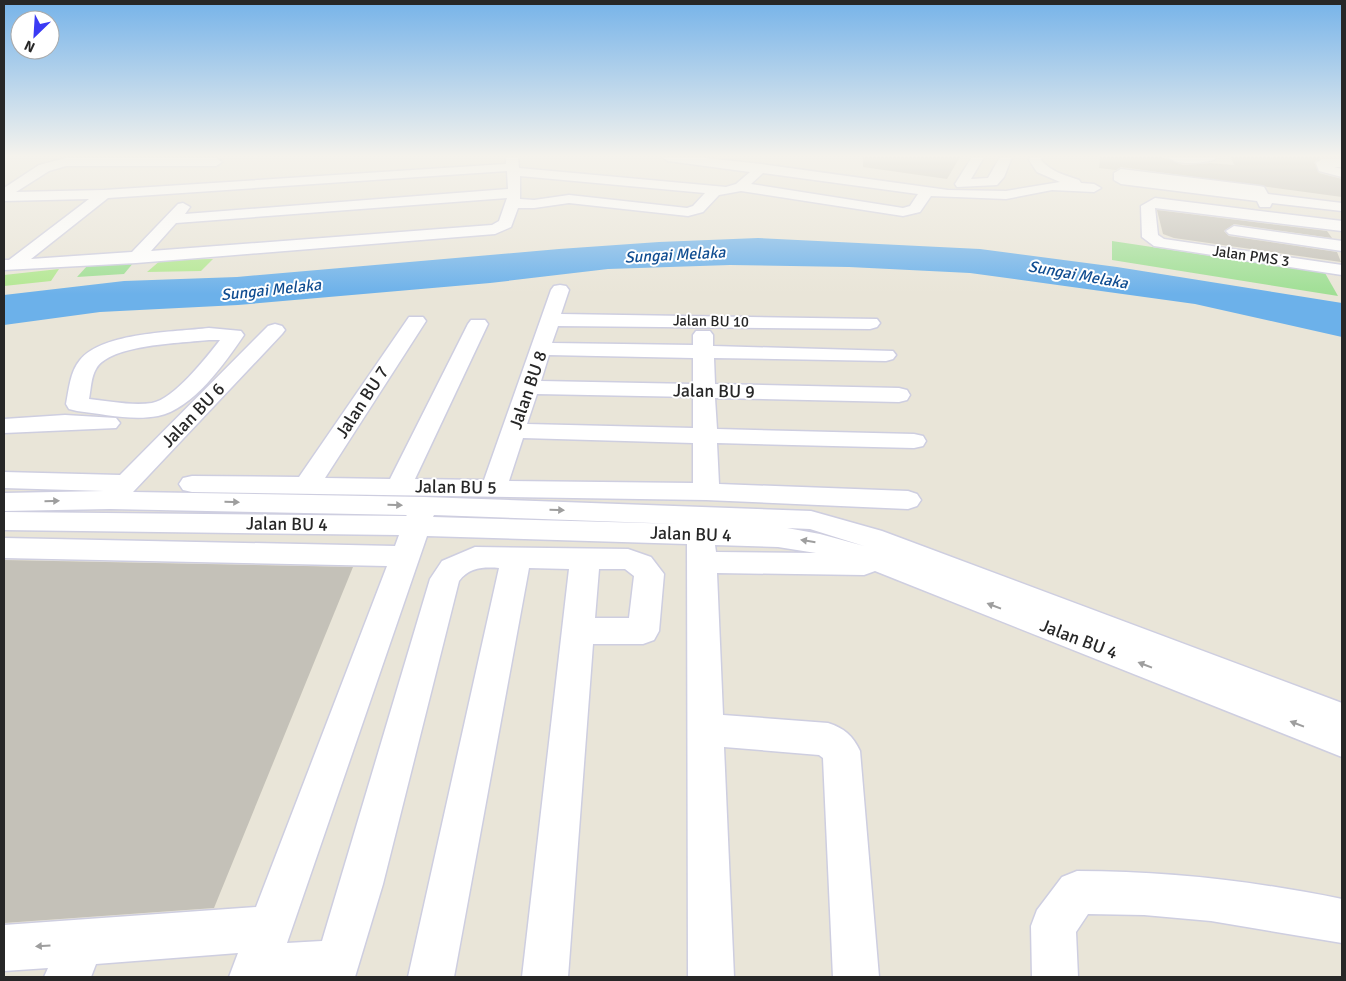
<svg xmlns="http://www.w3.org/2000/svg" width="1346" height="981" font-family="Signika,sans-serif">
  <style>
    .green { fill: #a0df95 }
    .pitch { fill: #b2e791 }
    .water { fill: #6cb1ea }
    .building { fill: #c4c1b8 }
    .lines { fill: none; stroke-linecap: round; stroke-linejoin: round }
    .minor-casing { stroke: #cecee0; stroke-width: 3 }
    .minor { fill: #fff; fill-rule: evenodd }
    .oneway { fill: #9e9e9e }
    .labels { text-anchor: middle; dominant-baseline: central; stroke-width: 4; stroke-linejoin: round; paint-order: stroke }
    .far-street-label { font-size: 15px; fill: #272727; stroke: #fff }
    .far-water-label { font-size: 16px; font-style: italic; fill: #104d91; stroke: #fff }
    .street-label { font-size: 18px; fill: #272727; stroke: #fff }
  </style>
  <rect width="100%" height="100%" fill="#e9e5d8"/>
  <g class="green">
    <path d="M1112 241 1325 273 1338 296 1112 260Z"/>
    <path d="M134 262 124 274 77 277 88 265Z"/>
  </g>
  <g class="pitch">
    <path d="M213 259 201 271 147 272 161 260Z"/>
    <path d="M59 269 51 281 4 286V275Z"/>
  </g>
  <path class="water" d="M758 238 980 249 1117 267 1342 303V337L1195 304 970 273 849 267 730 265 608 269 490 283 238 305 100 312 4 325V295L124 281 237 277 559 249 659 242Z"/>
  <g class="building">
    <path d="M863 157H960L947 179 863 167Z"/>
    <path d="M1100 157H1161L1183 165 1211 163 1234 165 1231 157H1342H1322L1314 162 1319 173 1342 179V197L1121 167 1116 170 1099 168Z"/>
    <path d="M1157 210 1327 231 1332 238 1234 224 1224 231 1229 236 1337 252 1341 262 1174 238 1163 234Z"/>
    <path d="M4 560 353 567 214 908 4 923Z"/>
  </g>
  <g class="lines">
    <defs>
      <g id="minor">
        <path d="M506 157H518L519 168 726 187 736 184 750 172 668 161 662 157H696L761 164 948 190 1006 191 1060 182 1037 172 1029 160 1030 157H1042L1041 160C1051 172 1065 175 1079 180L1081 183 1094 184 1101 188 1094 192 1052 190 1006 199 931 196 920 212 903 216 741 191 719 195 703 212 688 216 569 203 534 208H518L511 227 495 234 136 263 4 270V260H9L89 199 4 201V188L39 165 66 158H216L222 162 216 166H66L49 171 16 192 104 190 506 164ZM507 171 508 189 185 214 190 207 183 203 178 204 132 252 31 259 108 198ZM763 173 918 194 910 206 903 208 751 184ZM520 176 705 193 693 206 687 208 569 195 534 200 520 199ZM507 198 499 221 492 225 151 251 176 223Z"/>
        <path d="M972 157H984L971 179 988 178 1000 157H1012L1004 177 997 185 957 187 955 184Z"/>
        <path d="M1168 157H1216L1214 160C1202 163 1177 166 1168 157Z"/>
        <path d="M1322 159H1342V167H1334L1342 169V177L1319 171 1316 163Z"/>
        <path d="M1121 169 1259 186 1264 187 1268 194 1342 203V211L1272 203 1270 207H1260L1257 201 1121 184 1114 180V173Z"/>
        <path d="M1155 198 1342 221V231L1155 208 1158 235 1164 239 1342 265V275L1154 246 1142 237 1141 206Z"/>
        <path d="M1234 226 1342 241V251L1229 234 1226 231Z"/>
        <path d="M560 285 566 286 569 290 561 314 877 319 880 323 877 327 870 329 558 326 552 343 693 345V335L696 331H710L713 335V346L893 351 896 355 893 359 886 361 714 358 715 384 899 388 907 390 910 395 907 400 899 402 715 398 717 429 914 434 923 436 926 441 923 446 914 448 717 443 719 484 908 491 917 494 921 500 917 506 908 509 706 500 192 492 183 490 179 484 183 478 192 476 299 477 409 317H423L426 321 325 478 390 479 468 324 471 320H485L488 324 415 479 484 480 551 290 554 286ZM549 355 693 358V384L541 381ZM537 394 693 397V428L527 424ZM523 438 693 443V483L509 481Z"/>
        <path d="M275 324 282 326 285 330 282 334 133 492 424 497 811 511 882 531 1342 703V757L875 571 864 575 717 573 723 715 828 723C844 728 853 736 860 751L879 977H833L823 758 819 755 724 747 734 977H688L687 544 427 536 287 943 322 941 430 579 442 561 475 547 628 549 651 557 664 574 659 631 654 640 643 644H593L568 977H522L569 569 529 568 454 977H408L499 568C485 567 469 567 459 581L383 884 355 977H229L238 953 96 964 91 977H44L48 968 4 971V925L256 907 387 566 4 558V538L395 546 399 535 4 530V512L406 516 407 515 110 509 4 511V493L104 491 4 488V472L120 475 268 326ZM434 515 680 524 433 517ZM787 528 810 529 864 546 820 534ZM715 545 778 547 816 553 716 552ZM599 569H625L634 576 629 618H595Z"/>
        <path d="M209 328 241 331 244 335C225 363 193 409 158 416 132 421 103 414 77 411L69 409 66 404C69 389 70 372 80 360 103 332 175 332 209 328ZM209 340H220C206 358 174 399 152 403 132 406 109 401 89 399 91 389 91 377 96 369 110 344 183 343 209 340Z"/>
        <path d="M65 415 116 418 120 423 116 428 4 433V419Z"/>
        <path d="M1077 871C1167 871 1254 881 1342 899V943L1211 921 1144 915 1088 914 1076 932 1078 977H1032L1031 926 1037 910 1062 877Z"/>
      </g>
    </defs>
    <use href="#minor" class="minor-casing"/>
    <use href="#minor" class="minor"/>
  </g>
  <defs><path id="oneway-solid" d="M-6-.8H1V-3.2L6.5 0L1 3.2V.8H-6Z" transform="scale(1.25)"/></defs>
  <g class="oneway">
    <use href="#oneway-solid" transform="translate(52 501) rotate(-1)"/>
    <use href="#oneway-solid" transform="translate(232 502) rotate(1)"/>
    <use href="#oneway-solid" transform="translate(395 505) rotate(1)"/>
    <use href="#oneway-solid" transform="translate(557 510) rotate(2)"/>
    <use href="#oneway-solid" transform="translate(808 541) rotate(-171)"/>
    <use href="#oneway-solid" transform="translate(994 606) rotate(-159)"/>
    <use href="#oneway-solid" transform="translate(1145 665) rotate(-159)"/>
    <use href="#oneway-solid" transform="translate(1297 724) rotate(-159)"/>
    <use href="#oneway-solid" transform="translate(43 946) rotate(176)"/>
  </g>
  <linearGradient id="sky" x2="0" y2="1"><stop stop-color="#76b3e9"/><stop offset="0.53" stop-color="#f5f3ed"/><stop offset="1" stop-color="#f5f3ed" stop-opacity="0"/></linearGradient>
  <rect width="1346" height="294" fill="url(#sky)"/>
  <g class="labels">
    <g class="far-street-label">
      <text transform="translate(1251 256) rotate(8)">Jalan PMS 3</text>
      <text transform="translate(711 321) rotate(1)">Jalan BU 10</text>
    </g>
    <g class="far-water-label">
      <text transform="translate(675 255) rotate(-3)">Sungai Melaka</text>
      <text transform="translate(1078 275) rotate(10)">Sungai Melaka</text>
      <text transform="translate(271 290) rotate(-6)">Sungai Melaka</text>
    </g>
    <g class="street-label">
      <text transform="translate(528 390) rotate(-71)">Jalan BU 8</text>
      <text transform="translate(714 391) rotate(1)">Jalan BU 9</text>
      <text transform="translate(362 402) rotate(-57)">Jalan BU 7</text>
      <text transform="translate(193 415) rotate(-46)">Jalan BU 6</text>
      <text transform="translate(456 487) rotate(1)">Jalan BU 5</text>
      <text transform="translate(287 524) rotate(1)">Jalan BU 4</text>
      <text transform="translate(691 534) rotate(2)">Jalan BU 4</text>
      <text transform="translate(1079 639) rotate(21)">Jalan BU 4</text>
    </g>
  </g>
  <rect width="1346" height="981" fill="none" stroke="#272727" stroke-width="10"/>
  <g transform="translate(35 35) rotate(205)"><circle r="24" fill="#ffffff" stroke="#a9a9a9"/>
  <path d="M0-4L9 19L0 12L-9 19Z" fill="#3a3af4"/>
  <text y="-8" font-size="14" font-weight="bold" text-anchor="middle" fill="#272727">N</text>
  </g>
</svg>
